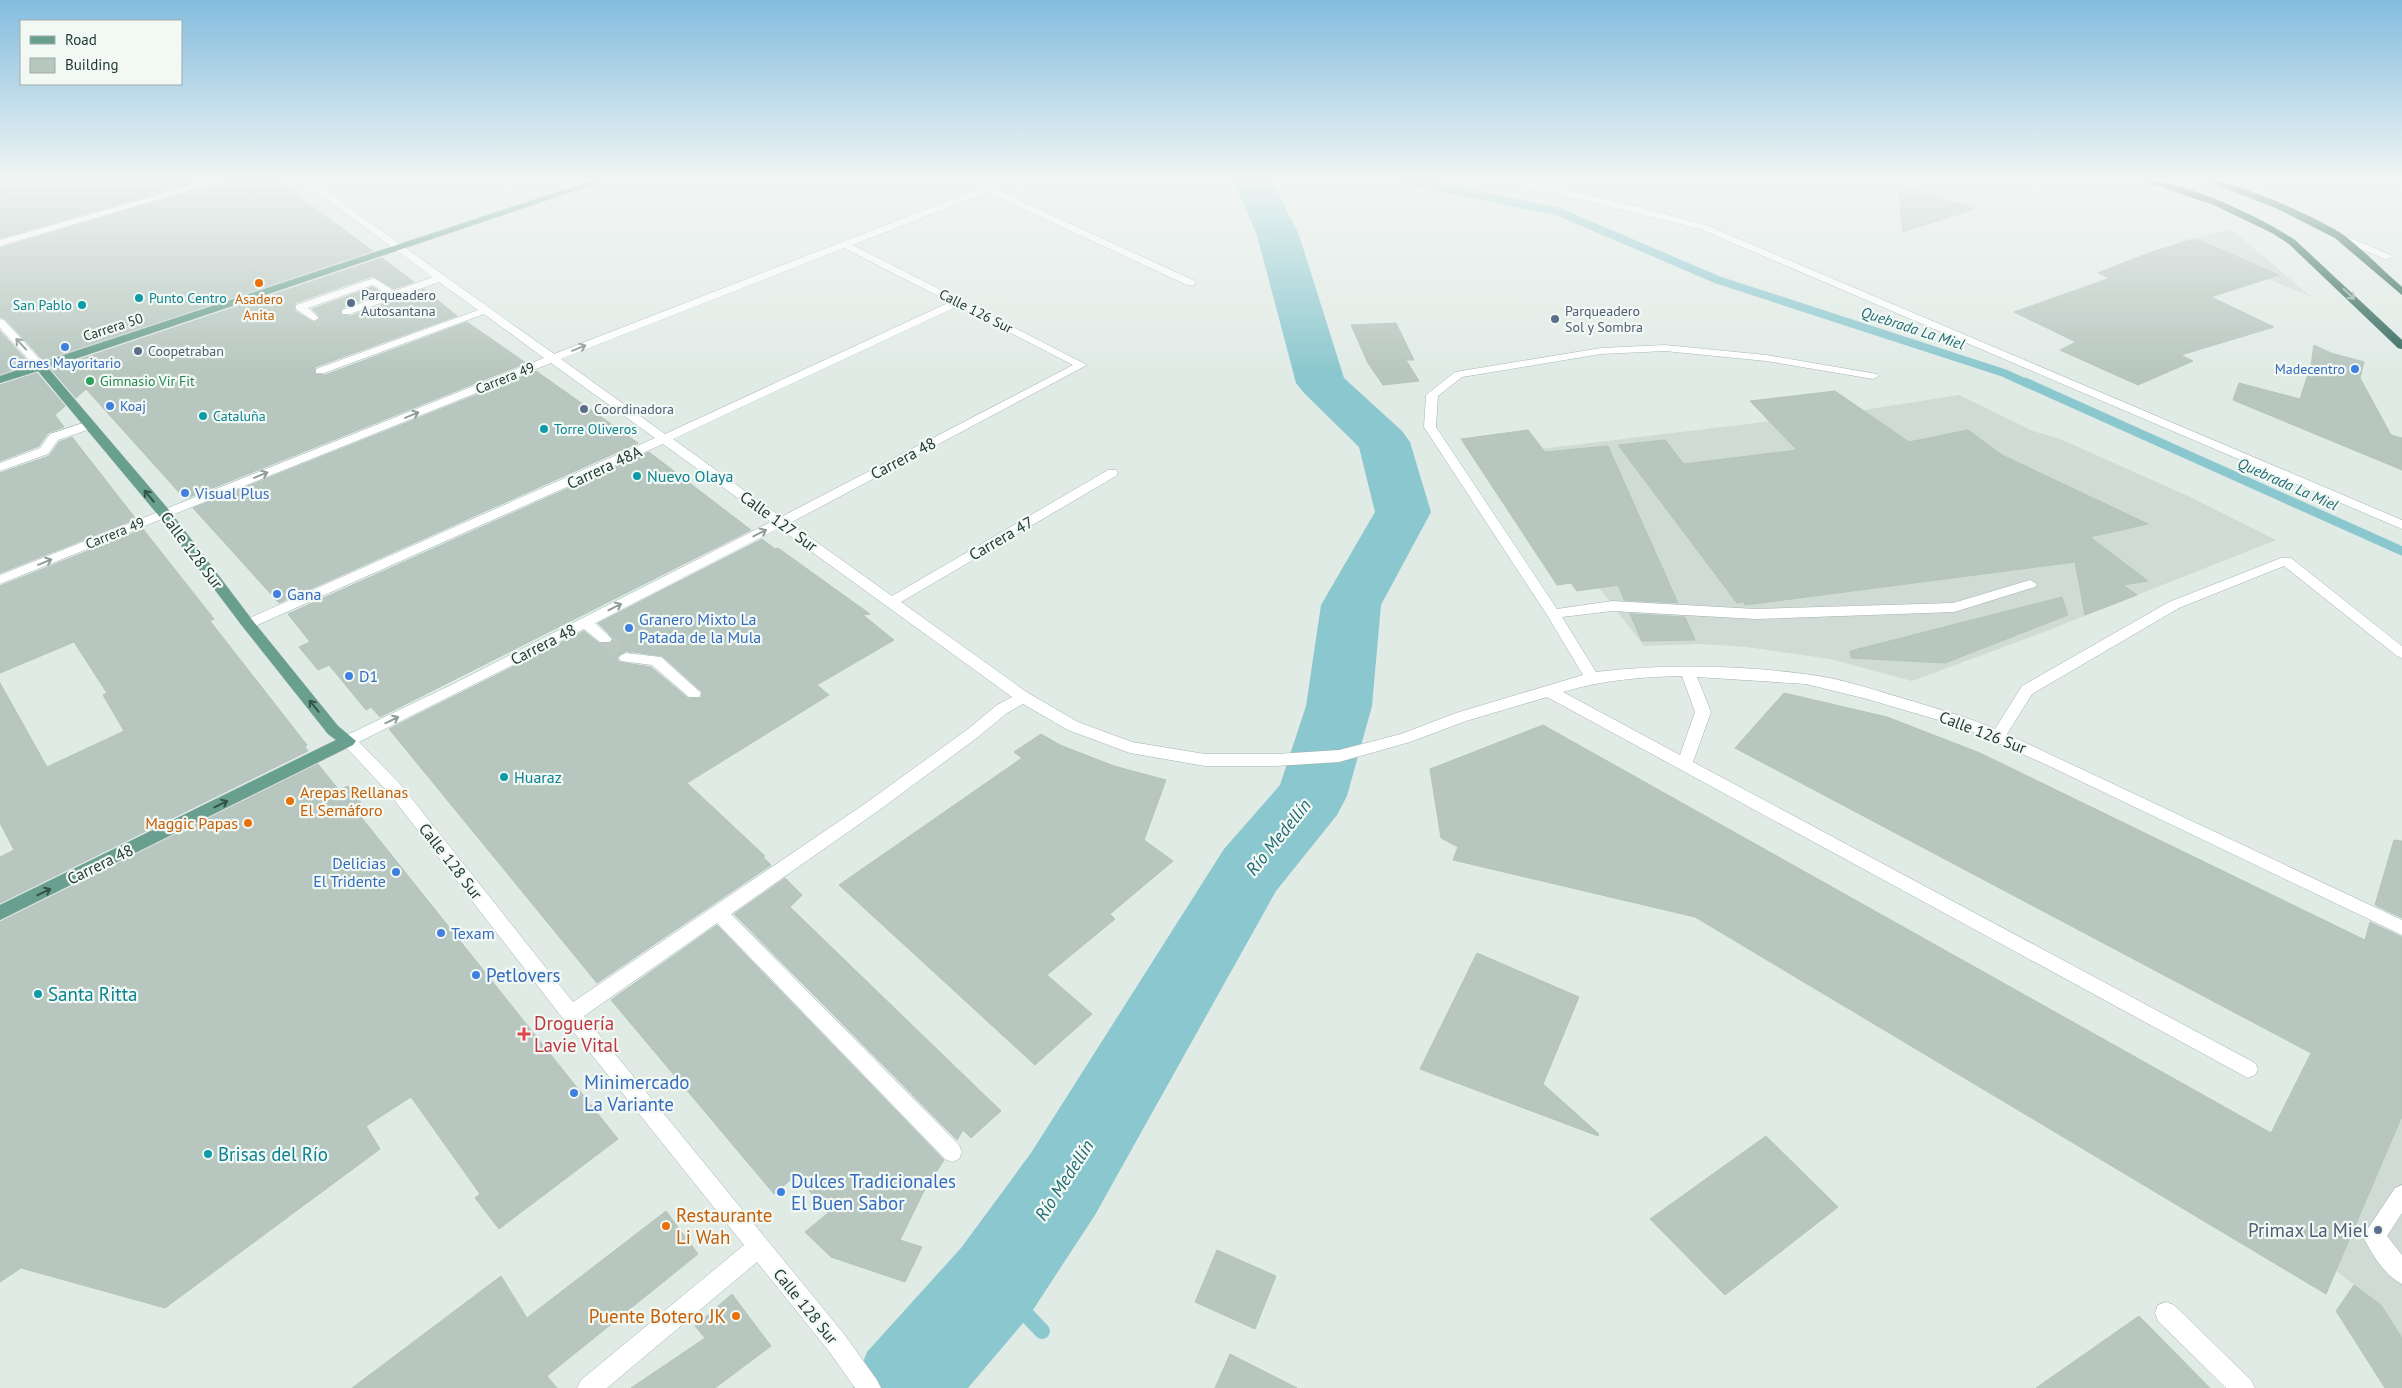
<svg xmlns="http://www.w3.org/2000/svg" width="2402" height="1388" font-family="'PT Sans',sans-serif">
  <style>
    .built { fill: #d0dbd5 }
    .lines { fill: none; stroke-linecap: round; stroke-linejoin: round }
    .stream-far2 { stroke: #8bc7ce; stroke-width: 8 }
    .stream-far1 { stroke: #8bc7ce; stroke-width: 9 }
    .stream { stroke: #8bc7ce; stroke-width: 16 }
    .river { fill: #8bc7ce; fill-rule: evenodd }
    .building { fill: #b7c6bf; stroke: #b4c4bd; fill-rule: evenodd }
    .minor-tunnel-far2 { stroke: #bbc8c2; stroke-width: 10; stroke-dasharray: 10 5; stroke-linecap: butt }
    .minor-tunnel-far1 { stroke: #bbc8c2; stroke-width: 12; stroke-dasharray: 12 6; stroke-linecap: butt }
    .minor-tunnel { stroke: #bbc8c2; stroke-width: 16; stroke-dasharray: 16 8; stroke-linecap: butt }
    .minor-casing { stroke: #a4b3ad; stroke-width: 1 }
    .major-casing { stroke: #c1c8c6; stroke-width: 1 }
    .highway-casing { stroke: #c1c8c6; stroke-width: 1 }
    .minor { fill: #fff; fill-rule: evenodd }
    .major { fill: #689f8e; fill-rule: evenodd }
    .highway { fill: #2f6658; fill-rule: evenodd }
    .oneway { stroke: #90afa6 }
    .oneway2 { stroke: #909d99 }
    .oneway3 { stroke: #34544a }
    .food-dot { fill: #e8710a; stroke: #f2f8f4; stroke-width: 2 }
    .culture-dot { fill: #0f9aa8; stroke: #f2f8f4; stroke-width: 2 }
    .service-dot { fill: #5c6f8a; stroke: #f2f8f4; stroke-width: 2 }
    .shop-dot { fill: #3f7fe0; stroke: #f2f8f4; stroke-width: 2 }
    .leisure-dot { fill: #2e9e5b; stroke: #f2f8f4; stroke-width: 2 }
    .health-dot { fill: #e0444e; stroke: #f2f8f4; stroke-width: 2 }
    .labels { text-anchor: middle; dominant-baseline: central; stroke-width: 4.5; stroke-linejoin: round; paint-order: stroke }
    .far-service-label { font-size: 14px; fill: #4e5e75; stroke: #f2f8f4; text-anchor: start }
    .far-culture-label { font-size: 14px; fill: #0d838f; stroke: #f2f8f4; text-anchor: start }
    .far-food-label { font-size: 14px; fill: #c56008; stroke: #f2f8f4 }
    .far-street-label { font-size: 14px; fill: #223b33; stroke: #f2f8f4 }
    .far-shop-label { font-size: 14px; fill: #366cbe; stroke: #f2f8f4 }
    .far-leisure-label { font-size: 14px; fill: #27864d; stroke: #f2f8f4; text-anchor: start }
    .far-water-label { font-size: 15px; font-style: italic; fill: #1f6b74; stroke: #f2f8f4 }
    .street-label { font-size: 16px; fill: #223b33; stroke: #f2f8f4 }
    .culture-label { font-size: 16px; fill: #0d838f; stroke: #f2f8f4; text-anchor: start }
    .shop-label { font-size: 16px; fill: #366cbe; stroke: #f2f8f4; text-anchor: start }
    .food-label { font-size: 16px; fill: #c56008; stroke: #f2f8f4; text-anchor: start }
    .water-label { font-size: 18px; font-style: italic; fill: #1f6b74; stroke: #f2f8f4 }
    .near-shop-label { font-size: 19px; fill: #366cbe; stroke: #f2f8f4; text-anchor: start }
    .near-culture-label { font-size: 19px; fill: #0d838f; stroke: #f2f8f4; text-anchor: start }
    .near-health-label { font-size: 19px; fill: #be3a42; stroke: #f2f8f4; text-anchor: start }
    .near-food-label { font-size: 19px; fill: #c56008; stroke: #f2f8f4; text-anchor: start }
    .near-service-label { font-size: 19px; fill: #4e5e75; stroke: #f2f8f4; text-anchor: end }
  </style>
  <rect width="100%" height="100%" fill="#e1ebe6"/>
  <g class="built">
    <path d="M2231 229 2310 296 2176 242Z"/>
    <path d="M1959 395 2033 431 2060 439 2188 496 2276 540 2044 632 1912 681 1830 659 1746 647 1700 644 1644 646 1599 588 1577 591 1571 583 1557 585 1474 457 1864 410Z"/>
    <path d="M2402 1116V1338L2381 1305 2336 1271Z"/>
  </g>
  <g class="lines">
    <path class="stream-far2" d="M1400 179 1559 212 1718 280 2004 373 2028 384"/>
    <path class="stream-far1" d="M2025 382 2402 551"/>
    <path class="stream" d="M995 1282 1042 1331"/>
    <path class="river" d="M1233 179H1271L1299 235 1344 378 1402 431 1410 442 1431 512 1381 605 1372 706 1347 796 1337 815 1276 891 1095 1215 1029 1316 968 1388H853L867 1352 961 1248 1031 1153 1224 849 1280 785 1306 706 1321 605 1375 512 1359 447 1304 393 1296 383 1257 235Z"/>
  </g>
  <g class="building">
    <path d="M0 179H207L0 238Z"/>
    <path d="M230 179H275L373 251 43 360 5 319 0 317V248Z"/>
    <path d="M1898 184 1975 209 1903 232Z"/>
    <path d="M2196 239 2279 275 2211 297 2274 327 2181 355 2193 361 2138 385 2060 350 2076 342 2014 312 2110 278 2098 273 2154 251Z"/>
    <path d="M382 258 414 282 394 289 373 276 295 303V311L315 323 321 318 312 309 373 287 382 293 341 308V315L351 316 424 289 457 316 315 367V374L325 375 467 322 526 363 185 499 86 389 76 398 51 369Z"/>
    <path d="M1396 323 1414 360H1406L1419 381 1383 385 1368 363 1351 325Z"/>
    <path d="M0 331 30 364 0 374Z"/>
    <path d="M2314 345 2331 353 2364 362 2360 378 2391 435 2402 438V470L2233 400 2239 383 2300 399 2311 365Z"/>
    <path d="M536 371 638 443 279 603 193 508Z"/>
    <path d="M37 373 65 406 55 415 64 427 48 433 39 446 0 461V385Z"/>
    <path d="M1835 391 1909 442 1968 430 2002 455 2148 524 2090 537 2148 581 2123 585 2137 595 2085 615 2075 562 1745 605 1744 602 1737 603 1618 445 1665 440 1684 464 1797 450 1750 401Z"/>
    <path d="M1528 430 1545 452 1608 446 1678 603 1624 600 1618 585 1577 591 1571 583 1557 585 1461 439Z"/>
    <path d="M72 437 136 519 0 573V473L49 456 59 442Z"/>
    <path d="M649 452 751 530 380 717 371 707 366 710 329 665 318 670 299 647 310 642 288 614Z"/>
    <path d="M143 529 214 619 210 621 307 745 305 747 308 751 0 903V857L14 850 0 823V683L47 767 124 731 103 695 107 693 74 642 0 673V586Z"/>
    <path d="M762 539 775 549 778 548 870 614 863 615 894 640 817 685 829 695 687 783 765 856 763 857 771 865 597 983 389 729 584 631 599 643 610 644 613 638 598 623ZM626 651 662 656 702 692 701 698H688L651 667 619 662 617 657Z"/>
    <path d="M2062 597 2068 615 1945 663 1851 658 1850 651Z"/>
    <path d="M1630 614 1685 617 1695 640 1642 641Z"/>
    <path d="M1784 693 1887 717 1980 753 2365 940 2370 922 2402 937V1116L2326 1294 1695 917 1453 860 1458 847 1441 838 1430 769 1543 725 2271 1133 2311 1053 1735 748Z"/>
    <path d="M1041 734 1060 745 1114 766 1166 780 1144 840 1173 861 1110 914 1115 919 1047 975 1092 1014 1035 1065 839 885 1022 758 1014 752Z"/>
    <path d="M318 764 339 790 348 786 366 809 358 813 618 1139 499 1229 475 1198 480 1194 411 1097 366 1126 380 1149 165 1308 21 1268 0 1282V922Z"/>
    <path d="M2394 840 2402 841V918L2375 905Z"/>
    <path d="M785 878 802 895 790 907 1001 1111 971 1138 963 1130 957 1140 734 914Z"/>
    <path d="M717 925 944 1160 923 1193 900 1240 922 1247 905 1282 831 1257 805 1232 828 1213 796 1175 774 1194 611 1000Z"/>
    <path d="M1477 953 1579 997 1543 1084 1599 1134 1598 1136 1420 1069Z"/>
    <path d="M1766 1136 1838 1207 1725 1295 1650 1219Z"/>
    <path d="M666 1211 698 1254 547 1376 557 1388H352L501 1276 527 1318Z"/>
    <path d="M1217 1250 1276 1276 1255 1329 1195 1302Z"/>
    <path d="M2354 1285 2381 1305 2402 1338V1388H2385L2336 1311Z"/>
    <path d="M732 1294 771 1346 715 1388H631L705 1338 695 1326Z"/>
    <path d="M2139 1316 2210 1388H2036Z"/>
    <path d="M1230 1354 1297 1388H1215Z"/>
  </g>
  <g class="lines">
    <path class="minor-tunnel-far2" d="M314 318 318 322 346 312"/>
    <path class="minor-tunnel-far1" d="M605 639 609 642"/>
    <path class="minor-tunnel" d="M607 641 626 658"/>
    <defs>
      <g id="minor">
        <path d="M214 179H228L0 246V240Z"/>
        <path d="M299 179H309L554 354 1004 179H1016L995 189 1195 281V285H1187L987 192 853 245 1087 365 790 523 892 596 1108 470H1116L1118 473 1116 476 901 602 1028 693 1078 722 1132 742 1205 754H1276L1339 750 1401 734 1456 713 1583 675 1547 615 1424 427 1426 395 1455 372 1601 348 1665 345 1766 355 1877 374 1879 376 1873 379 1766 361 1665 351 1601 354 1462 377 1438 396 1436 427 1557 609 1612 601 1756 609 1953 603 2030 580 2037 584 2035 587 1954 612 1756 619 1612 611 1562 617 1596 672C1665 664 1736 665 1805 674 1841 678 1877 691 1912 701 1940 710 1968 717 1995 729L2022 686 2169 602 2281 558H2291L2402 646V658L2397 656 2284 566 2179 608 2032 694 2007 734 2402 920V935L2047 765 1962 727 1867 699 1806 684 1697 677 1711 712 1693 762 2255 1063 2258 1069 2255 1075 2248 1078 1547 697 1466 721 1410 742 1339 762 1276 766H1205L1130 753 1068 730 1023 704 1007 713 978 737 878 811 731 914 959 1145 962 1152 959 1159 952 1162 945 1159 717 923 584 1016 844 1334 877 1380 881 1388H855L828 1350 757 1262 607 1388H577L581 1380 744 1245 564 1020 389 793 340 741 343 737 451 685 771 522 663 444 253 627H243L241 624 243 621 655 438 551 363 0 584V575L544 358 484 314 324 373H316V369L478 310 439 282 350 314H342V310L386 294 373 285 308 308 319 318 314 321 296 309V305L374 278 394 291 433 277ZM844 248 950 302 665 434 561 359ZM958 306 1073 365 781 517 673 439ZM779 528 1012 697 997 705 968 729 866 803 573 1002 401 785 359 742 584 629 600 642H610L612 639 595 623ZM1682 676 1695 712 1680 755 1563 692C1602 680 1641 677 1682 676Z"/>
        <path d="M574 179H584L566 195H560V191Z"/>
        <path d="M1495 179H1512L1632 205 1706 225 2402 520V529L1700 229Z"/>
        <path d="M2257 187 2265 189 2253 197H2247V193Z"/>
        <path d="M2338 233 2391 255 2393 257 2385 259 2335 238 2333 236Z"/>
        <path d="M0 319 4 320 45 365V369H37L0 328Z"/>
        <path d="M89 421 95 425 93 428 58 440 48 454 0 471V463L40 448 50 434Z"/>
        <path d="M626 653 661 657 701 693 699 697H689L652 665 621 661 619 658 621 655Z"/>
        <path d="M2402 1185V1213L2387 1236 2402 1255V1284C2386 1277 2370 1252 2363 1236L2395 1188Z"/>
        <path d="M2166 1302 2174 1305 2251 1380 2255 1388H2226L2158 1321 2155 1313 2158 1305Z"/>
      </g>
      <path id="major" d="M597 179H610L48 368 169 510 253 621 338 726 356 741 353 745 0 920V905L336 740 328 734 243 627 159 516 38 371 0 383V376Z"/>
      <g id="highway">
        <path d="M2137 179C2180 179 2259 216 2295 240L2402 340V349L2398 348 2289 244 2272 233 2214 205Z"/>
        <path d="M2201 179C2231 179 2315 216 2342 234 2363 249 2382 270 2402 287V295L2335 238 2276 208Z"/>
      </g>
    </defs>
    <use href="#minor" class="minor-casing"/>
    <use href="#major" class="major-casing"/>
    <use href="#highway" class="highway-casing"/>
    <use href="#minor" class="minor"/>
    <use href="#major" class="major"/>
    <use href="#highway" class="highway"/>
  </g>
  <defs><path id="oneway-shaft" d="M-6 0H5M1.5-3L5.5 0L1.5 3" fill="none" stroke-width="1.6" stroke-linecap="round" stroke-linejoin="round" transform="scale(1.25)"/></defs>
  <use class="oneway" href="#oneway-shaft" transform="translate(2349 294) rotate(43)"/>
  <g class="oneway2">
    <use href="#oneway-shaft" transform="translate(21 344) rotate(-133)"/>
    <use href="#oneway-shaft" transform="translate(579 348) rotate(-22)"/>
    <use href="#oneway-shaft" transform="translate(412 415) rotate(-22)"/>
    <use href="#oneway-shaft" transform="translate(261 475) rotate(-22)"/>
    <use href="#oneway-shaft" transform="translate(760 533) rotate(-27)"/>
    <use href="#oneway-shaft" transform="translate(45 562) rotate(-22)"/>
    <use href="#oneway-shaft" transform="translate(615 607) rotate(-27)"/>
    <use href="#oneway-shaft" transform="translate(392 720) rotate(-26)"/>
  </g>
  <g class="oneway3">
    <use href="#oneway-shaft" transform="translate(149 496) rotate(-130)"/>
    <use href="#oneway-shaft" transform="translate(314 706) rotate(-129)"/>
    <use href="#oneway-shaft" transform="translate(221 804) rotate(-26)"/>
    <use href="#oneway-shaft" transform="translate(44 892) rotate(-26)"/>
  </g>
  <linearGradient id="sky" x2="0" y2="1"><stop stop-color="#83bcde"/><stop offset="0.48" stop-color="#f2f6f4"/><stop offset="1" stop-color="#f2f6f4" stop-opacity="0"/></linearGradient>
  <rect width="2402" height="373" fill="url(#sky)"/>
  <g class="food-dot">
    <circle cx="259" cy="283" r="5"/>
    <circle cx="290" cy="801" r="5"/>
    <circle cx="248" cy="823" r="5"/>
    <circle cx="666" cy="1226" r="5"/>
    <circle cx="736" cy="1316" r="5"/>
  </g>
  <g class="culture-dot">
    <circle cx="139" cy="298" r="5"/>
    <circle cx="82" cy="305" r="5"/>
    <circle cx="203" cy="416" r="5"/>
    <circle cx="544" cy="429" r="5"/>
    <circle cx="637" cy="476" r="5"/>
    <circle cx="504" cy="777" r="5"/>
    <circle cx="38" cy="994" r="5"/>
    <circle cx="208" cy="1154" r="5"/>
  </g>
  <g class="service-dot">
    <circle cx="351" cy="303" r="5"/>
    <circle cx="1555" cy="319" r="5"/>
    <circle cx="138" cy="351" r="5"/>
    <circle cx="584" cy="409" r="5"/>
    <circle cx="2378" cy="1230" r="5"/>
  </g>
  <g class="shop-dot">
    <circle cx="65" cy="347" r="5"/>
    <circle cx="2355" cy="369" r="5"/>
    <circle cx="110" cy="406" r="5"/>
    <circle cx="185" cy="493" r="5"/>
    <circle cx="277" cy="594" r="5"/>
    <circle cx="629" cy="628" r="5"/>
    <circle cx="349" cy="676" r="5"/>
    <circle cx="396" cy="872" r="5"/>
    <circle cx="441" cy="933" r="5"/>
    <circle cx="476" cy="975" r="5"/>
    <circle cx="574" cy="1093" r="5"/>
    <circle cx="781" cy="1192" r="5"/>
  </g>
  <circle class="leisure-dot" cx="90" cy="381" r="5"/>
  <path class="health-dot" d="M521.5 1026.5h5v5h5v5h-5v5h-5v-5h-5v-5h5z"/>
  <g class="labels">
    <g class="far-service-label">
      <text x="361" y="295">Parqueadero<tspan x="361" dy="16">Autosantana</tspan></text>
      <text x="1565" y="311">Parqueadero<tspan x="1565" dy="16">Sol y Sombra</tspan></text>
      <text x="148" y="351">Coopetraban</text>
      <text x="594" y="409">Coordinadora</text>
    </g>
    <g class="far-culture-label">
      <text x="149" y="298">Punto Centro</text>
      <text x="72" y="305" text-anchor="end">San Pablo</text>
      <text x="213" y="416">Cataluña</text>
      <text x="554" y="429">Torre Oliveros</text>
    </g>
    <g class="far-food-label">
      <text x="259" y="299">Asadero<tspan x="259" dy="16">Anita</tspan></text>
    </g>
    <g class="far-street-label">
      <text transform="translate(976 311) rotate(27)">Calle 126 Sur</text>
      <text transform="translate(113 327) rotate(-18)">Carrera 50</text>
      <text transform="translate(505 378) rotate(-22)">Carrera 49</text>
      <text transform="translate(115 533) rotate(-22)">Carrera 49</text>
    </g>
    <g class="far-shop-label">
      <text x="65" y="363">Carnes Mayoritario</text>
      <text x="2345" y="369" text-anchor="end">Madecentro</text>
      <text x="120" y="406" text-anchor="start">Koaj</text>
    </g>
    <g class="far-leisure-label">
      <text x="100" y="381">Gimnasio Vir Fit</text>
    </g>
    <g class="far-water-label">
      <text transform="translate(1913 328) rotate(18)">Quebrada La Miel</text>
      <text transform="translate(2288 484) rotate(24)">Quebrada La Miel</text>
    </g>
    <g class="street-label">
      <text transform="translate(903 458) rotate(-28)">Carrera 48</text>
      <text transform="translate(604 467) rotate(-25)">Carrera 48A</text>
      <text transform="translate(779 521) rotate(36)">Calle 127 Sur</text>
      <text transform="translate(1001 538) rotate(-30)">Carrera 47</text>
      <text transform="translate(192 550) rotate(53)">Calle 128 Sur</text>
      <text transform="translate(543 644) rotate(-27)">Carrera 48</text>
      <text transform="translate(1983 732) rotate(21)">Calle 126 Sur</text>
      <text transform="translate(451 861) rotate(52)">Calle 128 Sur</text>
      <text transform="translate(100 864) rotate(-26)">Carrera 48</text>
      <text transform="translate(806 1306) rotate(51)">Calle 128 Sur</text>
    </g>
    <g class="culture-label">
      <text x="647" y="476">Nuevo Olaya</text>
      <text x="514" y="777">Huaraz</text>
    </g>
    <g class="shop-label">
      <text x="195" y="493">Visual Plus</text>
      <text x="287" y="594">Gana</text>
      <text x="639" y="619">Granero Mixto La<tspan x="639" dy="18">Patada de la Mula</tspan></text>
      <text x="359" y="676">D1</text>
      <text x="386" y="863" text-anchor="end">Delicias<tspan x="386" dy="18">El Tridente</tspan></text>
      <text x="451" y="933">Texam</text>
    </g>
    <g class="food-label">
      <text x="300" y="792">Arepas Rellanas<tspan x="300" dy="18">El Semáforo</tspan></text>
      <text x="238" y="823" text-anchor="end">Maggic Papas</text>
    </g>
    <g class="water-label">
      <text transform="translate(1278 837) rotate(-51)">Río Medellín</text>
      <text transform="translate(1064 1180) rotate(-57)">Río Medellín</text>
    </g>
    <g class="near-shop-label">
      <text x="486" y="975">Petlovers</text>
      <text x="584" y="1082">Minimercado<tspan x="584" dy="22">La Variante</tspan></text>
      <text x="791" y="1181">Dulces Tradicionales<tspan x="791" dy="22">El Buen Sabor</tspan></text>
    </g>
    <g class="near-culture-label">
      <text x="48" y="994">Santa Ritta</text>
      <text x="218" y="1154">Brisas del Río</text>
    </g>
    <g class="near-health-label">
      <text x="534" y="1023">Droguería<tspan x="534" dy="22">Lavie Vital</tspan></text>
    </g>
    <g class="near-food-label">
      <text x="676" y="1215">Restaurante<tspan x="676" dy="22">Li Wah</tspan></text>
      <text x="726" y="1316" text-anchor="end">Puente Botero JK</text>
    </g>
    <g class="near-service-label">
      <text x="2368" y="1230">Primax La Miel</text>
    </g>
  </g>
  <rect x="20" y="20" width="162" height="65" fill="#f2f8f4" stroke="#9faca7"/>
  <rect x="30" y="36" width="25" height="8" fill="#689f8e" stroke="#9faca7"/>
  <text x="65" y="45" font-size="15" fill="#223b33">Road</text>
  <rect x="30" y="58" width="25" height="15" fill="#b7c6bf" stroke="#9faca7"/>
  <text x="65" y="70" font-size="15" fill="#223b33">Building</text>
</svg>
